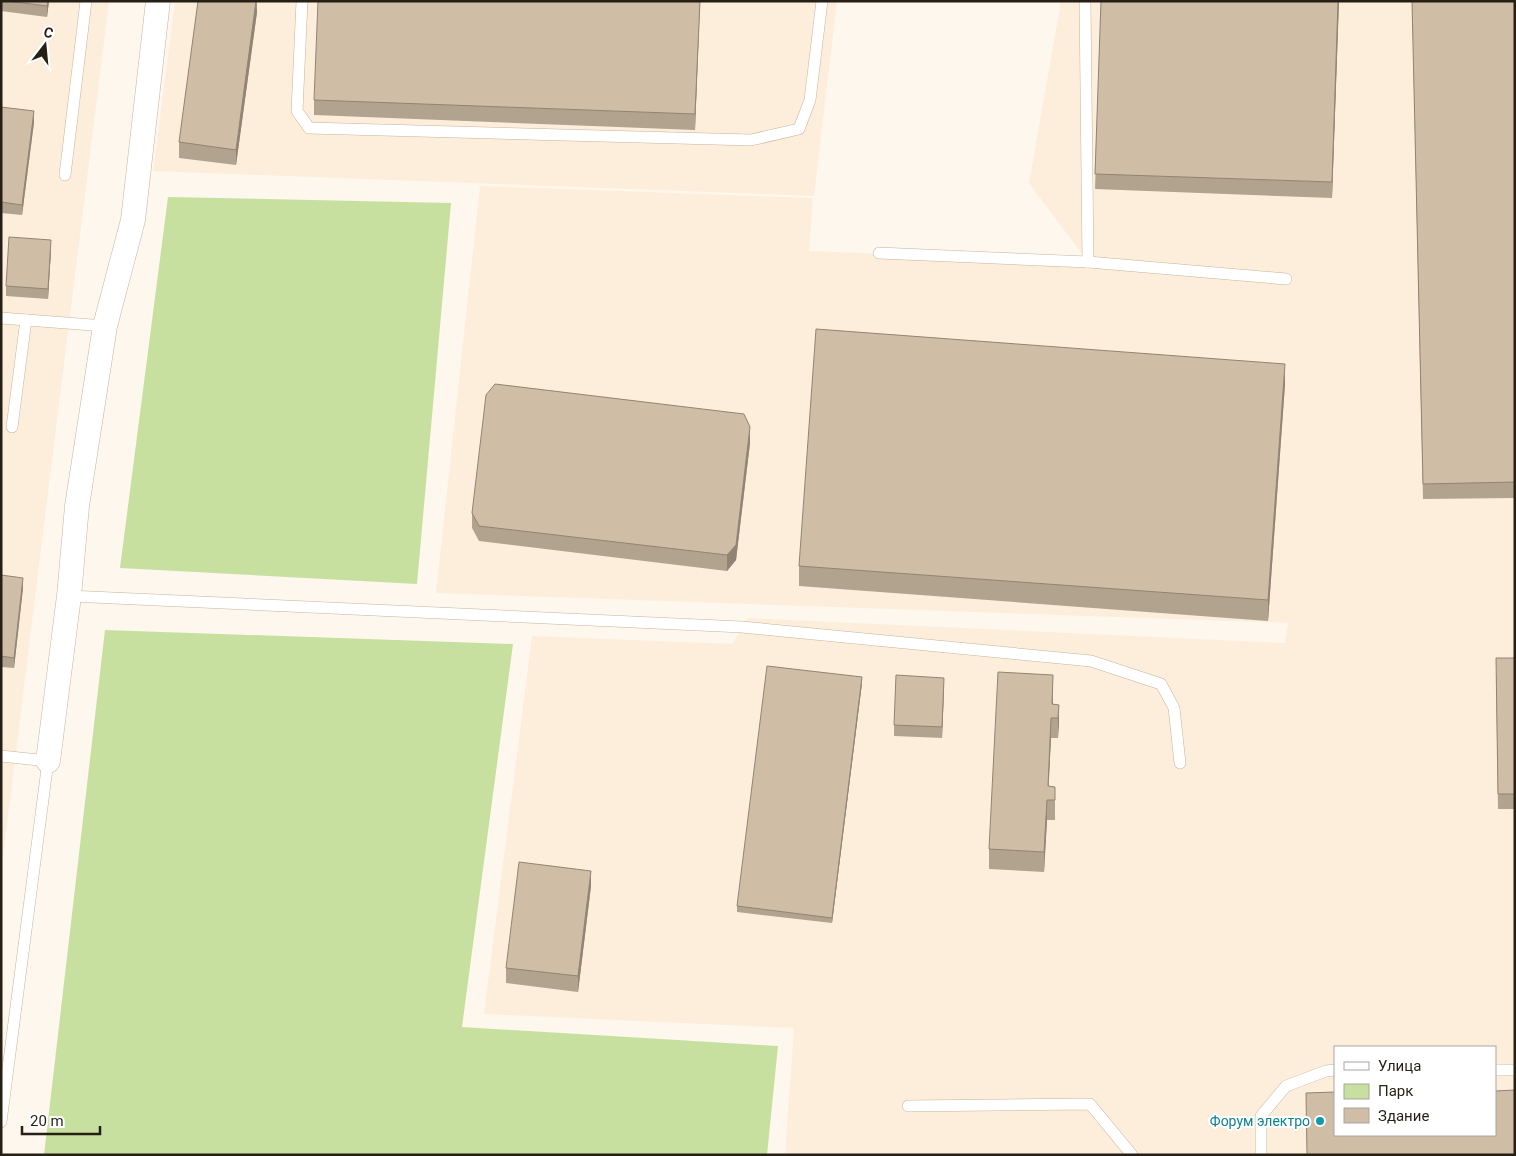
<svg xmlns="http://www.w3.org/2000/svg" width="1516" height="1156" font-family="Roboto,sans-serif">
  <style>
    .built { fill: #fdeedb; fill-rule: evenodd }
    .green { fill: #c8e09f }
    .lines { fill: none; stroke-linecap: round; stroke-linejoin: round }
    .service-casing { stroke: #c6b49c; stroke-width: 12 }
    .minor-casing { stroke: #c6b49c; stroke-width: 25 }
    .service { stroke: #fff; stroke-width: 11 }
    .minor { stroke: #fff; stroke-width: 24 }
    .wall { fill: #b2a38e }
    .shaded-wall { fill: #918474 }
    .building { fill: #cfbda5; stroke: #918474 }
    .culture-dot { fill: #0f9aa8; stroke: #fff; stroke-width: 2 }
    .labels { text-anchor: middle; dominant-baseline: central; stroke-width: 4; stroke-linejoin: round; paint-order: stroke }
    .culture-label { font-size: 14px; fill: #0d838f; stroke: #fff; text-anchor: end }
  </style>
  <rect width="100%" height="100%" fill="#fef7ed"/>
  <g class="built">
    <path d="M1 1H109L1 872Z"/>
    <path d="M175 1H837L814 196 153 171Z"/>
    <path d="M1061 1H1515V1155H785L794 1028 484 1014 532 636 732 644 748 618 1285 643 1288 623 436 593 480 186 813 198 809 251 1088 262 1029 183ZM1335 1047H1495V1135H1335Z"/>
  </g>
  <g class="green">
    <path d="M168 197 451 203 417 584 120 568Z"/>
    <path d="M105 630 513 644 462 1027 778 1046 767 1155H44Z"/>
  </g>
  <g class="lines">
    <defs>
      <g id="service">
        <path d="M302 1 297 111 309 128 751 140 799 129 810 100 822 1"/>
        <path d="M1085 1 1088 262 1286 279"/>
        <path d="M65 175 86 1"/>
        <path d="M879 253 1088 262"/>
        <path d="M1 318 105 326"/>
        <path d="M12 427 26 320"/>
        <path d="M69 596 742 627 1091 661 1161 684 1174 708 1180 763"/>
        <path d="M1 756 48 761 1 1122"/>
        <path d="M1495 1070H1515"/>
        <path d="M908 1106 1090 1104 1132 1155"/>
        <path d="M1261 1155V1116L1286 1086 1326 1071 1335 1070"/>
      </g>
      <path id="minor" d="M48 761 69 596 77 506 105 326 133 220 158 1"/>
    </defs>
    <use href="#service" class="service-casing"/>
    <use href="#minor" class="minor-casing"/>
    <use href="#service" class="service"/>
    <use href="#minor" class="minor"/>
  </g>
  <g class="wall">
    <path d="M1 1H49L47 17 1 11Z"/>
    <path d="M257 1V12L236 165 179 158V142Z"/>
    <path d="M700 1 695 130 314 115V100Z"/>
    <path d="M1101 1H1339L1332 198 1095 189Z"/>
    <path d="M1412 1H1515V498L1423 499Z"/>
    <path d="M1 107 34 122 22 215 1 213Z"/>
    <path d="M51 250 48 299 6 296V286Z"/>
    <path d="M1285 384 1268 621 799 586V566Z"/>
    <path d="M750 443 736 560 727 571 479 541 472 528V513Z"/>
    <path d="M1 575 23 588 14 668 1 667Z"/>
    <path d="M1515 658V809H1498L1496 674Z"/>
    <path d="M862 683 832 923 737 912V906Z"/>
    <path d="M944 688 942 738 894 736V725Z"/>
    <path d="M1053 695V704L1059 705 1058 738H1051L1048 786 1055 787V820H1047L1044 872 989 869V849Z"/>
    <path d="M591 886 578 992 506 983V968Z"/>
  </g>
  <g class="shaded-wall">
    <path d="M48 1H49L47 17V6Z"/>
    <path d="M256 1 257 12 236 165V150Z"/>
    <path d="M700 1 695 130V114Z"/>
    <path d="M1338 1H1339L1332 198V182Z"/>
    <path d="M34 111V122L22 215V205Z"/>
    <path d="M51 240V250L48 299V289Z"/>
    <path d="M1285 364V384L1268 621V600Z"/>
    <path d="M750 427V443L736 560 727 571V555Z"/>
    <path d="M23 578V588L14 668V658Z"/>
    <path d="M1053 675V695L1052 718V704Z"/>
    <path d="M862 677V683L832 923V918Z"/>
    <path d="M944 678V688L942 738V727Z"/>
    <path d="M1059 705V725L1058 738V718Z"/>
    <path d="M1051 718V738L1048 800V786Z"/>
    <path d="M1047 800V820L1044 872V852Z"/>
    <path d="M591 871V886L578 992V976Z"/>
  </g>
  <g class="building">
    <path d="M7 1H48L47 6Z"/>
    <path d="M198 1H256L236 150 179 142Z"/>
    <path d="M318 1H700L695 114 314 100Z"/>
    <path d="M1101 1H1338L1332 182 1095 174Z"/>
    <path d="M1412 1H1515V482L1423 484Z"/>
    <path d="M1 107 34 111 22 205 1 202Z"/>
    <path d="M9 237 51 240 48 289 6 286Z"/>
    <path d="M816 329 1285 364 1268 600 799 566Z"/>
    <path d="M495 384 744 414 750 427 736 545 727 555 479 526 472 513 486 395Z"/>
    <path d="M1 575 23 578 14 658 1 656Z"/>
    <path d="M1496 658H1515V794H1498Z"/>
    <path d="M767 666 862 677 832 918 737 906Z"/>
    <path d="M998 672 1053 675 1052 704 1059 705 1058 718H1051L1048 786 1055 787V800H1047L1044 852 989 849Z"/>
    <path d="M896 675 944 678 942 727 894 725Z"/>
    <path d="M519 862 591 871 578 976 506 968Z"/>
    <path d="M1515 1090V1155H1307L1306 1093 1335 1092V1135H1495V1091Z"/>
  </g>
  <circle class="culture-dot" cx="1320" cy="1121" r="5"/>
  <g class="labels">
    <g class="culture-label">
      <text x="1310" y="1121">Форум электро</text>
    </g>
  </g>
  <rect width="1516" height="1156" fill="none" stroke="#261f16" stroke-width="5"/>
  <rect x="1334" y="1046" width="162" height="90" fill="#ffffff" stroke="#a8a5a2"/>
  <rect x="1344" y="1062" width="25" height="8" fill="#ffffff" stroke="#a8a5a2"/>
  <text x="1378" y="1071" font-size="15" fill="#261f16">Улица</text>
  <rect x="1344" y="1084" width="25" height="15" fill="#c8e09f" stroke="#a8a5a2"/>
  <text x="1378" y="1096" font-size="15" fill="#261f16">Парк</text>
  <rect x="1344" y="1108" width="25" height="15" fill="#cfbda5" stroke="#a8a5a2"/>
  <text x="1378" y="1121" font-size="15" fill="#261f16">Здание</text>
  <g transform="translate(45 45) rotate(16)" stroke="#ffffff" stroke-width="4" paint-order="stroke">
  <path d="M0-4L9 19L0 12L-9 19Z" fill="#261f16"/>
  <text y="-8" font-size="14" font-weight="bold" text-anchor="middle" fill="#261f16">С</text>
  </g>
  <path d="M22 1126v8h78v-8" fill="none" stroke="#261f16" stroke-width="2.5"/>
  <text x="30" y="1126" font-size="15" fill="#261f16" stroke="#ffffff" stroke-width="4" paint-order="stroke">20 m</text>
</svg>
